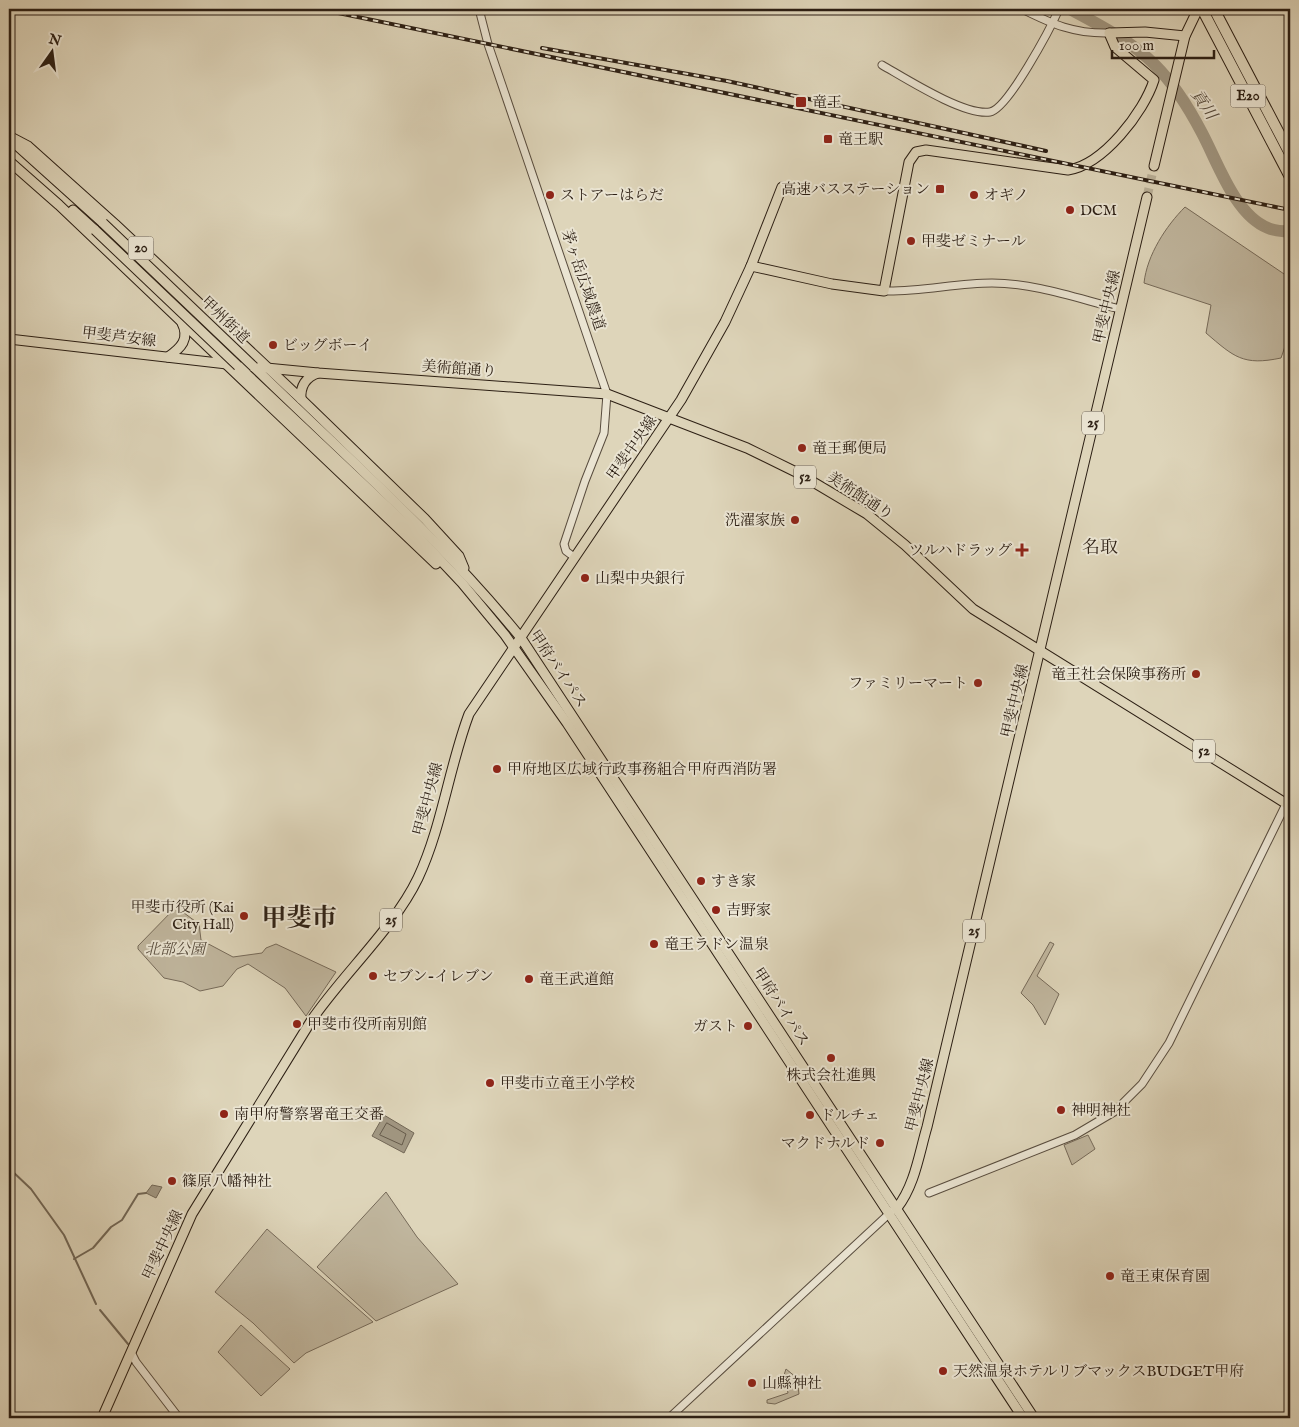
<svg xmlns="http://www.w3.org/2000/svg" width="1299" height="1427" font-family="'IM FELL English','Noto Serif JP',serif">
  <style>
    .green { fill: #c0b69e; stroke: #766a59 }
    .water { fill: #a19782; stroke: #726756 }
    .lines { fill: none; stroke-linecap: round; stroke-linejoin: round }
    .shore { stroke: #665b4b; stroke-width: 1 }
    .stream { stroke: #726756; stroke-width: 2 }
    .river { stroke: #a19782; stroke-width: 12 }
    .primary-tunnel { stroke: #bab199; stroke-width: 9; stroke-dasharray: 9 4.5; stroke-linecap: butt }
    .tertiary-casing { stroke: #584c3e; stroke-width: 9 }
    .primary-casing { stroke: #2c1f14; stroke-width: 11 }
    .trunk-casing { stroke: #2c1f14; stroke-width: 11 }
    .motorway-casing { stroke: #2c1f14; stroke-width: 12 }
    .tertiary { stroke: #eae4d2; stroke-width: 7 }
    .primary { stroke: #ded5ba; stroke-width: 9 }
    .trunk { stroke: #ded5ba; stroke-width: 9 }
    .motorway { stroke: #ded5ba; stroke-width: 10 }
    .rail-casing { stroke: #2c1f14; stroke-width: 4 }
    .rail { stroke: #eae4d2; stroke-width: 2; stroke-dasharray: 5.5; stroke-linecap: butt }
    .trunk-bridge-casing { stroke: #2c1f14; stroke-width: 11; stroke-linecap: butt }
    .trunk-bridge { stroke: #ded5ba; stroke-width: 9 }
    .poi-dot { fill: #8f2418; stroke: #eae4d2; stroke-width: 2 }
    .labels { text-anchor: middle; dominant-baseline: central; stroke-width: 4; stroke-linejoin: round; paint-order: stroke }
    .shield { fill: #eae4d2; stroke: #655a4d; stroke-width: 1 }
    .shield-label { font-size: 14px; font-weight: bold; fill: #2c1f14 }
    .poi-label { font-size: 15px; fill: #2c1f14; stroke: #eae4d2; text-anchor: start }
    .street-label { font-size: 15px; fill: #2c1f14; stroke: #eae4d2 }
    .park-label { font-size: 15px; font-style: italic; fill: #584c3d; stroke: #eae4d2 }
    .water-label { font-size: 16px; font-style: italic; fill: #55493a; stroke: #eae4d2 }
    .quarter-label { font-size: 18px; fill: #2c1f14; stroke: #eae4d2 }
    .town-label { font-size: 25px; font-weight: bold; fill: #2c1f14; stroke: #eae4d2 }
  </style>
  <rect width="100%" height="100%" fill="#ded5ba"/>
  <filter id="stains"><feTurbulence type="fractalNoise" baseFrequency=".004" numOctaves="4"/><feColorMatrix values="0 0 0 0 .2 0 0 0 0 .09 0 0 0 0 .02 0 0 0 .5 -.17"/></filter>
  <radialGradient id="worn" r=".72"><stop offset=".6" stop-color="#630" stop-opacity="0"/><stop offset="1" stop-color="#630" stop-opacity=".3"/></radialGradient>
  <g class="green">
    <path d="M1185 207 1290 278V332L1281 358C1243 366 1234 357 1206 333L1211 305 1144 283C1147 255 1166 226 1185 207Z"/>
    <path d="M176 907 199 924 201 940 233 957 262 953 266 948 276 944 336 972 306 1016 285 988 248 964 237 969 223 986 200 991 183 982 164 978 138 949V946Z"/>
    <path d="M1050 942 1054 944 1037 976 1059 994 1045 1025 1033 1005 1021 993Z"/>
    <path d="M1088 1135 1095 1149 1072 1165 1064 1145Z"/>
    <path d="M386 1192 417 1237 458 1284 376 1321 317 1267Z"/>
    <path d="M267 1229 373 1322 306 1353 294 1363 253 1323 215 1292Z"/>
    <path d="M241 1325 290 1369 261 1396 218 1352Z"/>
    <path d="M786 1369 797 1378 799 1394 775 1404 767 1403V1400L788 1393 784 1375Z"/>
  </g>
  <g class="water">
    <path d="M384 1115 414 1133 404 1153 372 1136Z"/>
    <path d="M152 1185 162 1187 156 1198 146 1193Z"/>
  </g>
  <g class="lines">
    <path class="shore" d="M387 1123 406 1134 402 1145 380 1135Z"/>
    <g class="stream">
      <path d="M11 1170 31 1189 64 1235 96 1304"/>
      <path d="M74 1259 93 1248 111 1227 122 1220 138 1194 146 1193"/>
      <path d="M100 1310 128 1344"/>
    </g>
    <path class="river" d="M1070 9C1099 25 1130 40 1155 65 1173 83 1190 110 1202 133 1218 163 1235 215 1268 228 1274 231 1283 231 1290 232"/>
    <path class="primary-tunnel" d="M1147 197 1154 166"/>
    <defs>
      <g id="tertiary">
        <path d="M479 9 488 44 607 394 604 433 585 481 564 544 566 551 574 557"/>
        <path d="M1022 9C1052 24 1074 34 1110 33"/>
        <path d="M882 65C905 78 964 116 990 112 1008 109 1051 27 1059 9"/>
        <path d="M884 291C921 292 956 283 992 283 1035 283 1079 299 1120 309"/>
        <path d="M929 1193 1075 1135 1114 1112 1142 1084 1169 1043 1286 804"/>
        <path d="M131 1352 136 1362 179 1418"/>
        <path d="M669 1418 892 1211"/>
      </g>
      <g id="primary">
        <path d="M1110 33 1145 32 1185 36"/>
        <path d="M1154 166 1185 36 1198 9"/>
        <path d="M751 266 832 284 884 291 909 162 916 152 926 150 1068 170C1103 165 1144 112 1154 80L1115 47 1109 33"/>
        <path d="M9 339 227 364"/>
        <path d="M897 1208C915 1185 919 1154 927 1127L1147 197"/>
        <path d="M102 1418 192 1214 311 1021C343 974 394 928 418 878 442 827 449 767 469 714L681 400 725 322 751 266 782 187"/>
      </g>
      <g id="trunk">
        <path d="M9 136 28 146 115 224 301 399 425 519 459 556 464 568"/>
        <path d="M13 142 103 223"/>
        <path d="M9 161 59 205 436 564"/>
        <path d="M73 210 95 230"/>
        <path d="M168 357C181 348 190 339 182 323"/>
        <path d="M227 364 318 373 607 394 747 448 798 473 867 514 905 545 973 609 1290 806"/>
        <path d="M238 366 413 531 462 583 505 635 567 723 1023 1418"/>
        <path d="M254 367C346 457 440 538 521 638L1034 1418"/>
        <path d="M301 399C300 386 306 377 318 373"/>
      </g>
      <g id="motorway">
        <path d="M1202 9 1290 177"/>
        <path d="M1214 9 1290 154"/>
      </g>
    </defs>
    <use href="#tertiary" class="tertiary-casing"/>
    <use href="#primary" class="primary-casing"/>
    <use href="#trunk" class="trunk-casing"/>
    <use href="#motorway" class="motorway-casing"/>
    <use href="#tertiary" class="tertiary"/>
    <use href="#primary" class="primary"/>
    <use href="#trunk" class="trunk"/>
    <use href="#motorway" class="motorway"/>
    <defs>
      <g id="rail">
        <path d="M319 9 1290 210"/>
        <path d="M542 48 727 81 1046 151"/>
      </g>
    </defs>
    <use href="#rail" class="rail-casing"/>
    <use href="#rail" class="rail"/>
    <defs>
      <g id="trunk-bridge">
        <path d="M103 223 254 367"/>
        <path d="M95 230 238 366"/>
      </g>
    </defs>
    <use href="#trunk-bridge" class="trunk-bridge-casing"/>
    <use href="#trunk-bridge" class="trunk-bridge"/>
  </g>
  <g class="poi-dot">
    <rect x="795" y="96" width="12" height="12" rx="2.5"/>
    <rect x="823" y="134" width="10" height="10" rx="2.5"/>
    <rect x="935" y="184" width="10" height="10" rx="2.5"/>
    <circle cx="550" cy="195" r="5"/>
    <circle cx="974" cy="195" r="5"/>
    <circle cx="1070" cy="210" r="5"/>
    <circle cx="911" cy="241" r="5"/>
    <circle cx="273" cy="345" r="5"/>
    <circle cx="802" cy="448" r="5"/>
    <circle cx="795" cy="520" r="5"/>
    <path d="M1019.5 542.5h5v5h5v5h-5v5h-5v-5h-5v-5h5z"/>
    <circle cx="585" cy="578" r="5"/>
    <circle cx="1196" cy="674" r="5"/>
    <circle cx="978" cy="683" r="5"/>
    <circle cx="497" cy="769" r="5"/>
    <circle cx="701" cy="881" r="5"/>
    <circle cx="716" cy="910" r="5"/>
    <circle cx="244" cy="916" r="5"/>
    <circle cx="654" cy="944" r="5"/>
    <circle cx="373" cy="976" r="5"/>
    <circle cx="529" cy="979" r="5"/>
    <circle cx="297" cy="1024" r="5"/>
    <circle cx="748" cy="1026" r="5"/>
    <circle cx="831" cy="1058" r="5"/>
    <circle cx="490" cy="1083" r="5"/>
    <circle cx="1061" cy="1110" r="5"/>
    <circle cx="224" cy="1114" r="5"/>
    <circle cx="810" cy="1115" r="5"/>
    <circle cx="880" cy="1143" r="5"/>
    <circle cx="172" cy="1181" r="5"/>
    <circle cx="1110" cy="1276" r="5"/>
    <circle cx="943" cy="1371" r="5"/>
    <circle cx="752" cy="1383" r="5"/>
  </g>
  <g class="labels">
    <g class="shield">
      <rect x="1230.5" y="84.5" width="35" height="23" rx="4"/>
      <rect x="128.5" y="236.5" width="25" height="23" rx="4"/>
      <rect x="1082" y="411.5" width="22" height="23" rx="4"/>
      <rect x="794" y="465.5" width="22" height="23" rx="4"/>
      <rect x="1193" y="739.5" width="22" height="23" rx="4"/>
      <rect x="380" y="908.5" width="22" height="23" rx="4"/>
      <rect x="963" y="919.5" width="22" height="23" rx="4"/>
    </g>
    <g class="shield-label">
      <text x="1248" y="96">E20</text>
      <text x="141" y="248">20</text>
      <text x="1093" y="423">25</text>
      <text x="805" y="477">52</text>
      <text x="1204" y="751">52</text>
      <text x="391" y="920">25</text>
      <text x="974" y="931">25</text>
    </g>
    <g class="poi-label">
      <text x="812" y="102">竜王</text>
      <text x="838" y="139">竜王駅</text>
      <text x="930" y="189" text-anchor="end">高速バスステーション</text>
      <text x="560" y="195">ストアーはらだ</text>
      <text x="984" y="195">オギノ</text>
      <text x="1080" y="210">DCM</text>
      <text x="921" y="241">甲斐ゼミナール</text>
      <text x="283" y="345">ビッグボーイ</text>
      <text x="812" y="448">竜王郵便局</text>
      <text x="785" y="520" text-anchor="end">洗濯家族</text>
      <text x="1012" y="550" text-anchor="end">ツルハドラッグ</text>
      <text x="595" y="578">山梨中央銀行</text>
      <text x="1186" y="674" text-anchor="end">竜王社会保険事務所</text>
      <text x="968" y="683" text-anchor="end">ファミリーマート</text>
      <text x="507" y="769">甲府地区広域行政事務組合甲府西消防署</text>
      <text x="711" y="881">すき家</text>
      <text x="234" y="907" text-anchor="end">甲斐市役所 (Kai<tspan x="234" dy="17">City Hall)</tspan></text>
      <text x="726" y="910">吉野家</text>
      <text x="664" y="944">竜王ラドン温泉</text>
      <text x="383" y="976">セブン-イレブン</text>
      <text x="539" y="979">竜王武道館</text>
      <text x="307" y="1024">甲斐市役所南別館</text>
      <text x="738" y="1026" text-anchor="end">ガスト</text>
      <text x="831" y="1075" text-anchor="middle">株式会社進興</text>
      <text x="500" y="1083">甲斐市立竜王小学校</text>
      <text x="1071" y="1110">神明神社</text>
      <text x="234" y="1114">南甲府警察署竜王交番</text>
      <text x="820" y="1115">ドルチェ</text>
      <text x="870" y="1143" text-anchor="end">マクドナルド</text>
      <text x="182" y="1181">篠原八幡神社</text>
      <text x="1120" y="1276">竜王東保育園</text>
      <text x="953" y="1371">天然温泉ホテルリブマックスBUDGET甲府</text>
      <text x="762" y="1383">山縣神社</text>
    </g>
    <g class="street-label">
      <text transform="translate(583 280) rotate(71)">茅ヶ岳広域農道</text>
      <text transform="translate(1107 307) rotate(-77)">甲斐中央線</text>
      <text transform="translate(225 320) rotate(44)">甲州街道</text>
      <text transform="translate(119 337) rotate(7)">甲斐芦安線</text>
      <text transform="translate(459 369) rotate(4)">美術館通り</text>
      <text transform="translate(632 448) rotate(-55)">甲斐中央線</text>
      <text transform="translate(860 496) rotate(33)">美術館通り</text>
      <text transform="translate(558 669) rotate(56)">甲府バイパス</text>
      <text transform="translate(1015 701) rotate(-77)">甲斐中央線</text>
      <text transform="translate(428 799) rotate(-75)">甲斐中央線</text>
      <text transform="translate(781 1007) rotate(57)">甲府バイパス</text>
      <text transform="translate(920 1095) rotate(-76)">甲斐中央線</text>
      <text transform="translate(163 1245) rotate(-65)">甲斐中央線</text>
    </g>
    <g class="park-label">
      <text x="175" y="949">北部公園</text>
    </g>
    <g class="water-label">
      <text transform="translate(1203 105) rotate(56)">貢川</text>
    </g>
    <g class="quarter-label">
      <text x="1100" y="548">名取</text>
    </g>
    <g class="town-label">
      <text x="299" y="919">甲斐市</text>
    </g>
  </g>
  <rect width="1299" height="1427" fill="none" stroke="#ded5ba" stroke-width="30"/>
  <rect x="10" y="10" width="1279" height="1407" fill="none" stroke="#2c1f14" stroke-width="2.5"/>
  <rect x="15" y="15" width="1269" height="1397" fill="none" stroke="#2c1f14"/>
  <g transform="translate(52 52) rotate(14)" stroke="#eae4d2" stroke-width="4" paint-order="stroke">
  <path d="M0-4L9 19L0 12L-9 19Z" fill="#2c1f14"/>
  <text y="-8" font-size="14" font-weight="bold" text-anchor="middle" fill="#2c1f14">N</text>
  </g>
  <path d="M1112 50v8h102v-8" fill="none" stroke="#2c1f14" stroke-width="2.5"/>
  <text x="1119" y="50" font-size="15" fill="#2c1f14" stroke="#eae4d2" stroke-width="4" paint-order="stroke">100 m</text>
  <rect width="100%" height="100%" filter="url(#stains)"/>
  <rect width="100%" height="100%" fill="url(#worn)"/>
</svg>
